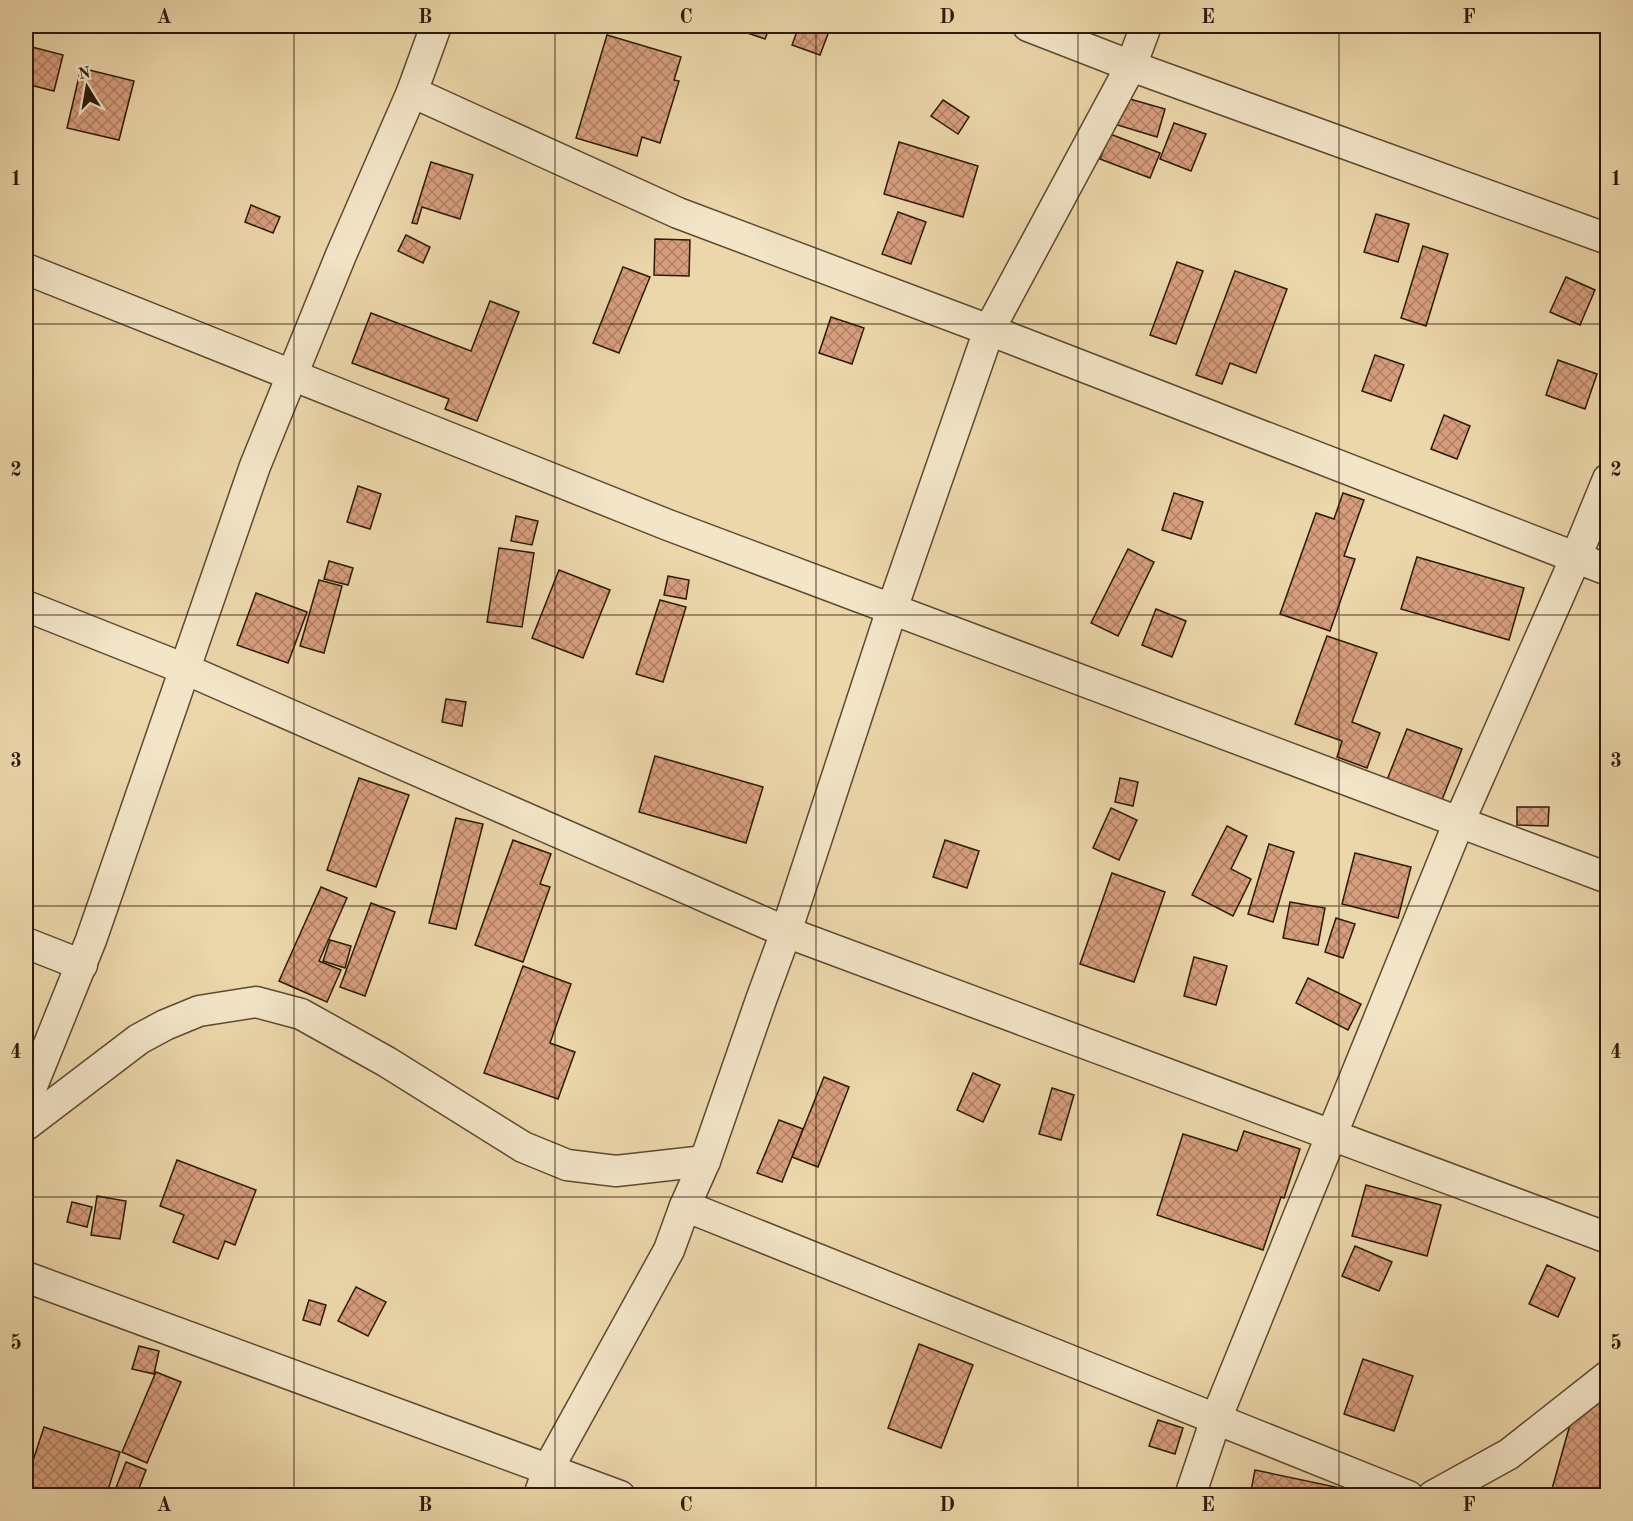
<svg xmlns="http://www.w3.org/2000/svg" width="1633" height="1521" font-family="'Old Standard TT',serif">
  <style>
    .building { fill: url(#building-cross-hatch); stroke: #2c1a09; stroke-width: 1.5 }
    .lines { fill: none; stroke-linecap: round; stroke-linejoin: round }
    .minor-casing { stroke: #5c4931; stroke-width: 33 }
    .minor { stroke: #f3e5c8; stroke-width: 30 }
    .grid { fill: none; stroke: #2c1a09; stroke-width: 1.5; stroke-opacity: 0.55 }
    .neatline { fill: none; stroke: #2c1a09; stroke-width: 2 }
    .grid-label { font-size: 20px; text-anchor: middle; font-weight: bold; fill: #2c1a09 }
  </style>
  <defs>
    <pattern id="building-cross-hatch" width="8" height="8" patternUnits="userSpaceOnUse" patternTransform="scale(1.5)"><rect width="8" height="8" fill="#d79e7d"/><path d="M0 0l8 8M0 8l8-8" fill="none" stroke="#af8065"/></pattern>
  </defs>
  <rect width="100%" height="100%" fill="#ecd7aa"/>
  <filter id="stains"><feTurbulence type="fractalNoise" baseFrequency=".00333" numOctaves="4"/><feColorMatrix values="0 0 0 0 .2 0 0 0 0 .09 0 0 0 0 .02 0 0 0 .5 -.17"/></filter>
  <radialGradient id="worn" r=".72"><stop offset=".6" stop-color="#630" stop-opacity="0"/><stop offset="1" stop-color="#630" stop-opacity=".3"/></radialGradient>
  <g class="building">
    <path d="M738 26H770L765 39 736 29Z"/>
    <path d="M799 26H831L820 55 792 45Z"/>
    <path d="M607 35 681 57 674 80 679 81 660 143 642 137 637 156 576 138Z"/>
    <path d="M32 47 63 55 54 91 26 84V74Z"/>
    <path d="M81 68 134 81 119 140 67 128Z"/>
    <path d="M1109 93 1165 109 1157 137 1101 120Z"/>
    <path d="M943 100 969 117 958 134 931 116Z"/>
    <path d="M1174 123 1206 134 1191 171 1160 159Z"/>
    <path d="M1110 134 1160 153 1150 178 1100 159Z"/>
    <path d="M899 142 978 166 963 217 884 194Z"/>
    <path d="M431 162 473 175 460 219 422 207 417 224 412 223Z"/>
    <path d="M251 205 280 217 273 233 245 222Z"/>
    <path d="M898 212 926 222 911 264 882 254Z"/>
    <path d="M1376 214 1409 224 1398 262 1364 252Z"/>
    <path d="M406 235 430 247 423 263 398 251Z"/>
    <path d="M655 239 690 240 689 276 654 275Z"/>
    <path d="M1423 246 1448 254 1426 326 1401 318Z"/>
    <path d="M1177 262 1203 271 1176 344 1150 335Z"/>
    <path d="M623 267 650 277 619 353 593 343Z"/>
    <path d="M1235 271 1287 289 1256 373 1230 363 1222 384 1196 375Z"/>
    <path d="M1566 277 1595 290 1580 325 1550 312Z"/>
    <path d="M490 301 519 312 477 421 445 409 449 399 352 363 371 313 471 351Z"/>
    <path d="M831 317 864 328 852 364 819 353Z"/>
    <path d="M1375 355 1404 365 1391 401 1362 391Z"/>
    <path d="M1558 360 1597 374 1585 409 1546 395Z"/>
    <path d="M1444 415 1470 426 1457 459 1431 449Z"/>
    <path d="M358 486 381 494 370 529 347 522Z"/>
    <path d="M1174 493 1203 502 1191 539 1162 530Z"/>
    <path d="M1343 493 1364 500 1344 556 1355 559 1330 631 1280 614 1316 513 1334 519Z"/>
    <path d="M516 516 538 521 532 545 511 541Z"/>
    <path d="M499 548 534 553 522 627 487 622Z"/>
    <path d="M1128 549 1154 562 1118 636 1091 623Z"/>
    <path d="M1417 557 1524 588 1509 640 1401 609Z"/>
    <path d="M329 561 353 568 348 585 324 579Z"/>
    <path d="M559 570 610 590 583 658 532 638Z"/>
    <path d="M668 576 689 580 686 599 664 595Z"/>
    <path d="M319 580 342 586 324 653 300 646Z"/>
    <path d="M256 593 307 612 288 663 237 645Z"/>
    <path d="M660 600 686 607 663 682 636 674Z"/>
    <path d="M1156 609 1186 621 1172 657 1142 645Z"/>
    <path d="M1327 636 1377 653 1352 722 1380 733 1367 768 1337 757 1342 741 1295 724Z"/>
    <path d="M446 699 466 702 462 726 442 722Z"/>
    <path d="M1407 729 1462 749 1440 805 1385 785Z"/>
    <path d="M655 756 763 787 746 843 639 812Z"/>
    <path d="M359 778 409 795 376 887 327 870Z"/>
    <path d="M1120 778 1138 782 1133 806 1115 802Z"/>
    <path d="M1517 807H1549L1548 826 1517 825Z"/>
    <path d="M1111 808 1137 820 1119 860 1093 848Z"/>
    <path d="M456 818 483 824 456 929 429 923Z"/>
    <path d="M1227 826 1247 836 1231 869 1251 879 1233 916 1192 895Z"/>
    <path d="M513 840 551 854 540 884 550 887 523 962 475 945Z"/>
    <path d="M945 840 979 851 967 888 933 877Z"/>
    <path d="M1269 844 1294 852 1273 922 1248 914Z"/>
    <path d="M1355 853 1411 867 1398 918 1342 904Z"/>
    <path d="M1112 873 1165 892 1134 982 1080 964Z"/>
    <path d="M321 887 347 898 319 961 341 970 327 1002 279 981Z"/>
    <path d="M1290 902 1325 908 1318 945 1283 938Z"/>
    <path d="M371 903 395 912 365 996 340 987Z"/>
    <path d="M1336 918 1355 924 1343 958 1325 952Z"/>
    <path d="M330 940 351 946 345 968 323 961Z"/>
    <path d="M1194 957 1227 966 1216 1005 1184 996Z"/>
    <path d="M523 966 571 984 550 1043 575 1052 558 1099 484 1073Z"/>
    <path d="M1308 978 1361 1004 1348 1030 1296 1003Z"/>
    <path d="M973 1073 1000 1085 983 1122 957 1110Z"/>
    <path d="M824 1077 849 1087 818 1167 792 1157Z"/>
    <path d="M1052 1088 1074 1095 1061 1140 1039 1134Z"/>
    <path d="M779 1120 803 1129 782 1182 757 1173Z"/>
    <path d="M1244 1131 1300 1149 1284 1198 1281 1197 1263 1250 1157 1215 1183 1134 1237 1151Z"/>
    <path d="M177 1160 256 1190 235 1245 225 1241 218 1259 173 1242 184 1215 160 1206Z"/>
    <path d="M1366 1185 1441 1205 1427 1256 1352 1236Z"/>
    <path d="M97 1196 126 1201 120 1239 91 1235Z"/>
    <path d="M72 1202 92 1207 87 1227 67 1222Z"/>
    <path d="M1355 1246 1392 1262 1379 1291 1342 1276Z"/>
    <path d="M1547 1265 1575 1278 1558 1317 1529 1304Z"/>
    <path d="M356 1287 386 1302 368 1336 338 1321Z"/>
    <path d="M309 1300 326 1305 320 1325 303 1320Z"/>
    <path d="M919 1344 973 1365 941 1448 888 1428Z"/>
    <path d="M139 1346 159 1351 154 1374 132 1369Z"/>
    <path d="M1363 1359 1413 1376 1394 1431 1344 1414Z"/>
    <path d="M156 1372 181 1382 147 1463 122 1452Z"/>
    <path d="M1578 1396 1608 1404V1489L1606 1496H1550Z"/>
    <path d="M1158 1420 1183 1428 1175 1454 1149 1446Z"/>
    <path d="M44 1427 120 1452 106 1496H26V1482Z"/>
    <path d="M126 1462 146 1470 136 1496H120L114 1493Z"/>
    <path d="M1255 1470 1364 1493 1363 1496H1250Z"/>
  </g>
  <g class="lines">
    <defs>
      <g id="minor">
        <path d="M1028 26 1131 66 1608 239"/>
        <path d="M412 92 678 213 989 330 1608 570"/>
        <path d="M26 269 668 525 1608 878"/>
        <path d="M26 606 185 669 786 932 1608 1238"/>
        <path d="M26 943 82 965"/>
        <path d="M26 1101 91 940 255 466 341 255 412 92 436 26"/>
        <path d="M26 1125 139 1039 165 1025 199 1011 256 1002 301 1014 387 1062 523 1147 567 1165 616 1171 705 1161"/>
        <path d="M685 1206 1408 1496"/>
        <path d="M26 1277 620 1496"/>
        <path d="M539 1496 548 1469 669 1250 685 1206 705 1161 761 1000 786 932 892 609 989 330 1131 66 1146 26"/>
        <path d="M1190 1496 1216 1419 1459 822 1576 557 1608 479"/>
        <path d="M1433 1496 1509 1454 1608 1376"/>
      </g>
    </defs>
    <use href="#minor" class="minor-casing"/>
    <use href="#minor" class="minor"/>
  </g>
  <path class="grid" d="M294 26V1496M555 26V1496M816 26V1496M1078 26V1496M1339 26V1496M26 324H1608M26 615H1608M26 906H1608M26 1197H1608"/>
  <rect width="1633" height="1521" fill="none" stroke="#ecd7aa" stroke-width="66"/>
  <g transform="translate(87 87) rotate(349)" stroke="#f3e5c8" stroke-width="4.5" paint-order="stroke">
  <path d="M0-4.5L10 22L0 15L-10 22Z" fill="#2c1a09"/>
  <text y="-9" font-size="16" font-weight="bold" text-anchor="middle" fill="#2c1a09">N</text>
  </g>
  <rect x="33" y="33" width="1567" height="1455" class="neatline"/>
  <g class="grid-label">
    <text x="164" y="23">A</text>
    <text x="425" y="23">B</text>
    <text x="686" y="23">C</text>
    <text x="947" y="23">D</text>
    <text x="1208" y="23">E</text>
    <text x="1469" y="23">F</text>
    <text x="16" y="185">1</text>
    <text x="1616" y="185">1</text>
    <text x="16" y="476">2</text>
    <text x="1616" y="476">2</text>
    <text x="16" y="767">3</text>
    <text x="1616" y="767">3</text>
    <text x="16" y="1058">4</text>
    <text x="1616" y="1058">4</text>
    <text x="16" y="1349">5</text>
    <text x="1616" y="1349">5</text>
    <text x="164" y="1511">A</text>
    <text x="425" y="1511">B</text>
    <text x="686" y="1511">C</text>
    <text x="947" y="1511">D</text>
    <text x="1208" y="1511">E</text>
    <text x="1469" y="1511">F</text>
  </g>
  <rect width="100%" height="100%" filter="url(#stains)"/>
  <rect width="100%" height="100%" fill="url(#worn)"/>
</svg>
